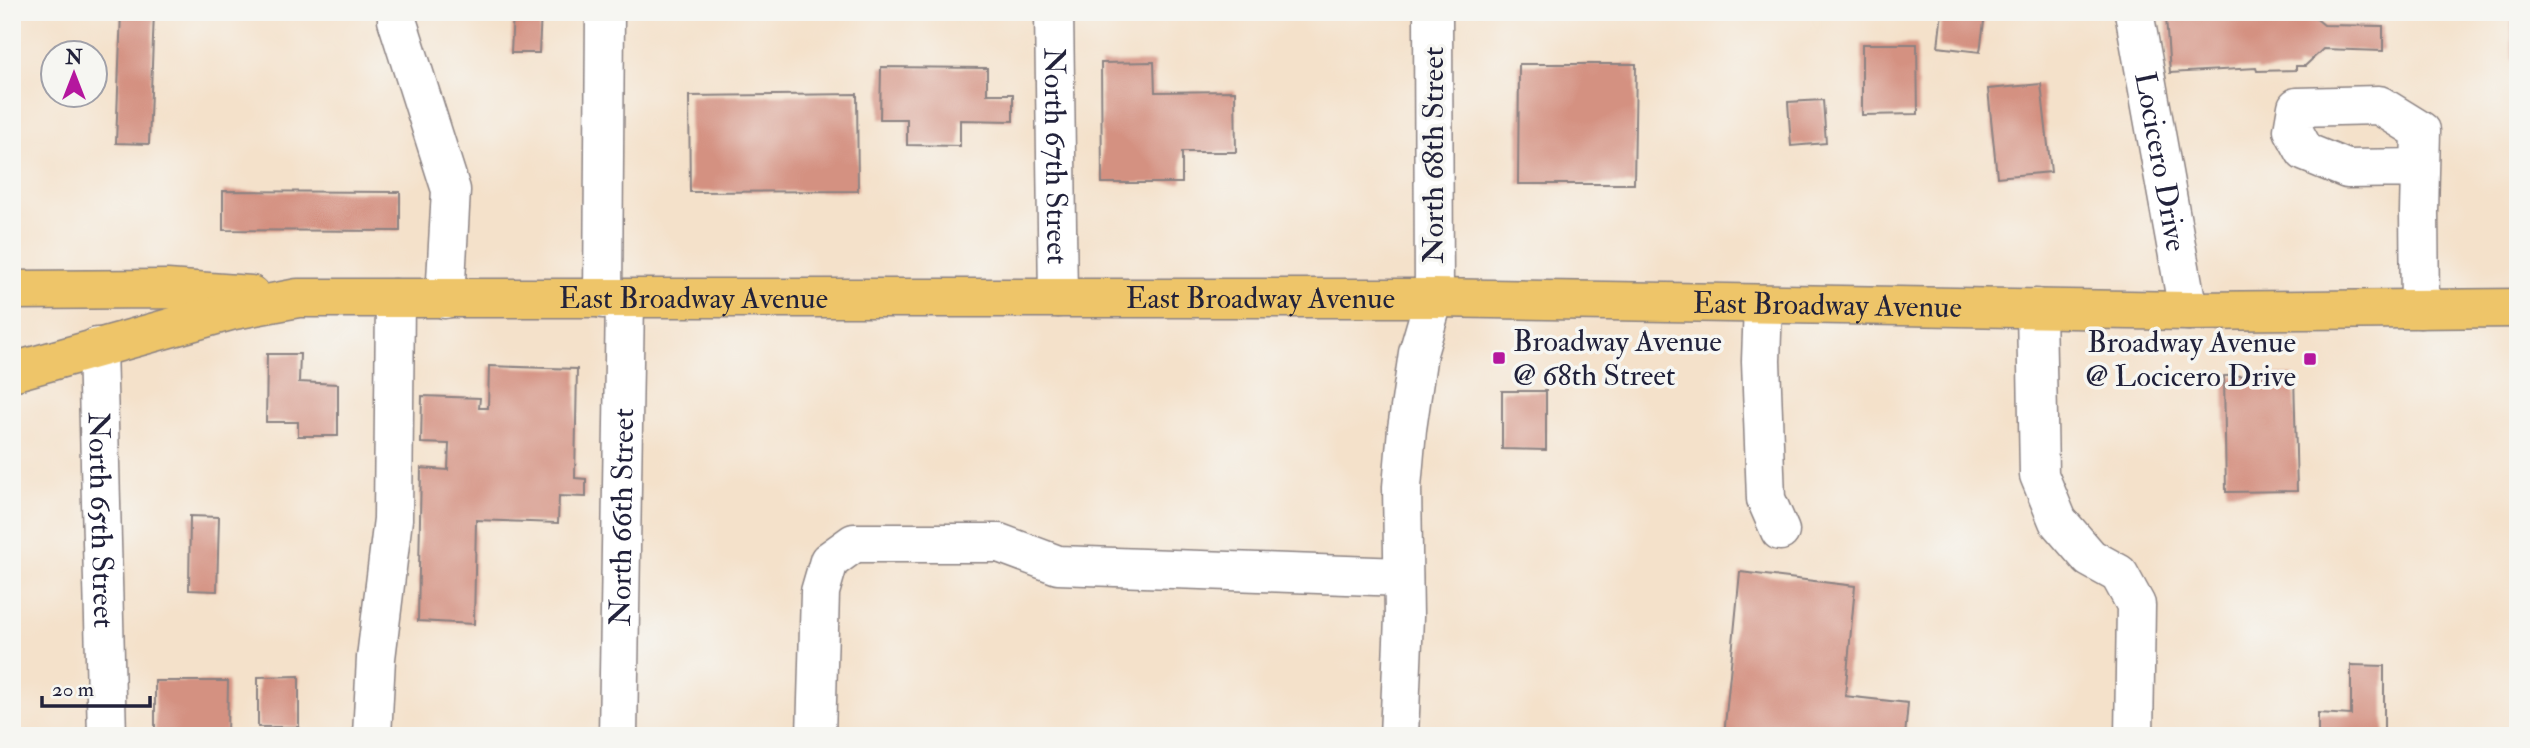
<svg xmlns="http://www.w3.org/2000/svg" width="2530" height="748" font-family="'IM FELL Double Pica',serif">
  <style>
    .building { fill: #d49181 }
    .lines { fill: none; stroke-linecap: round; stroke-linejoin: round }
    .minor-casing { stroke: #8b8282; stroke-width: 41 }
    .major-casing { stroke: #8b8282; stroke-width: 41 }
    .minor { stroke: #fff; stroke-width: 38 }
    .major { stroke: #eec569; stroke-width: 38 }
    .poi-dot { fill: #b5179e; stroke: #f6f6f2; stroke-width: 2.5 }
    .labels { text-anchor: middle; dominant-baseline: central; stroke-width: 7; stroke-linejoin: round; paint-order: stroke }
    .street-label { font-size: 30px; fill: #22223b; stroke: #f6f6f2 }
    .poi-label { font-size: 30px; fill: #22223b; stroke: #f6f6f2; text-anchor: start }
  </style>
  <rect width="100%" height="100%" fill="#f6f6f2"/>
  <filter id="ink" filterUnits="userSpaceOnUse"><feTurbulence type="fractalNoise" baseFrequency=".0143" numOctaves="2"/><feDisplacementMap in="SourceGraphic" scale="14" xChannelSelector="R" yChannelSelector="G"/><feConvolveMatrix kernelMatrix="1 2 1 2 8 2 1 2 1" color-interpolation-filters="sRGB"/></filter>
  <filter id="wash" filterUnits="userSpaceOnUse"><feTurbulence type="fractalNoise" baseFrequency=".00686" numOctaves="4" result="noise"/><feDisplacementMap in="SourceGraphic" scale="28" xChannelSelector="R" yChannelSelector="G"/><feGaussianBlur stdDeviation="1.57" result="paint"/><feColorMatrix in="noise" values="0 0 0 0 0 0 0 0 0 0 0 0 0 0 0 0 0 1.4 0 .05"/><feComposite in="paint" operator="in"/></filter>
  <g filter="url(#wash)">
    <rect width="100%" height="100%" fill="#f4e1ca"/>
    <g id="blocks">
      <g class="building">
        <path d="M121 12H154L149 144 116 143Z"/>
        <path d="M513 12H541L539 53H511Z"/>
        <path d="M1942 12 1985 14 1980 52 1938 47Z"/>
        <path d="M2185 12H2308L2324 25 2383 26V51L2323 49 2305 66H2296V70L2257 71 2256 68 2170 73 2166 17Z"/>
        <path d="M2511 19H2518V62H2512Z"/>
        <path d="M1862 44H1917L1918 114 1862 115Z"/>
        <path d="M1154 62 1155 92 1235 91 1236 152H1182V183H1102L1101 63Z"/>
        <path d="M1519 64H1636L1634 184H1518Z"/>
        <path d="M881 67 987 68V94H1013V121L960 120V146L907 145V119H880Z"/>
        <path d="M2041 84 2051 172 1997 177 1988 89Z"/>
        <path d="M857 94 858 191 690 192 689 96Z"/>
        <path d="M1823 100 1826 143 1791 146 1788 102Z"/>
        <path d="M223 191 400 192V231L223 230Z"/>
        <path d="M267 354H300L299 382 338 384V436H298V422H266Z"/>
        <path d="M489 366 577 369 575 478 586 479V497L559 496 558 523 476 520 474 624 418 621 421 468 448 470 449 444 421 443 422 396 480 398 479 408H488Z"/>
        <path d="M2294 375 2297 491 2226 492 2224 376Z"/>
        <path d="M2514 388H2518V428H2515Z"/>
        <path d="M1502 391H1546V450L1502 449Z"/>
        <path d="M190 516 219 517 217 591 189 590Z"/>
        <path d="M1740 572 1855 586 1845 696 1908 703 1905 736H1724Z"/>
        <path d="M2351 665 2384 666V736H2318V713L2351 715Z"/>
        <path d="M299 676V727H258V677Z"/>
        <path d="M155 681H228L227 736H155Z"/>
      </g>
    </g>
  </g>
  <g filter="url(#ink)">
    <use href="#blocks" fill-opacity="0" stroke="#8b8282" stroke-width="2"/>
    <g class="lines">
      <defs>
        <g id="minor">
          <path id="s1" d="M1054 12 1058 298"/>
          <path id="s2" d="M2134 12 2188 311"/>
          <path d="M397 20 451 190 445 299"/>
          <path d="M2420 168 2347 169 2305 152 2293 130 2297 107 2379 105 2421 131 2419 212 2420 309"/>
          <path d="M603 299 605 12"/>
          <path d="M1763 304 1761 361 1766 499 1780 531"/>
          <path d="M2036 308 2039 475 2058 521 2090 558 2119 574 2136 605 2134 736"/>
          <path id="s3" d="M97 347 107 736"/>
          <path d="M372 736 376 658 393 519 395 298"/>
          <path id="s4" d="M618 736 625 299"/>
          <path d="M816 736 820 592 829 561 854 543H999L1058 565 1403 577"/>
          <path d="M1399 736 1404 617 1402 487 1407 429 1418 353 1434 298 1433 12"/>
        </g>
        <g id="major">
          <path d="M12 290 167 289 251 295"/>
          <path id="s5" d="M12 372 234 310 298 298H1434L2188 311 2518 308"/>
        </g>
      </defs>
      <use href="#minor" class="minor-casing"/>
      <use href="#major" class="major-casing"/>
      <use href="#minor" class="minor"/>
      <use href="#major" class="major"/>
    </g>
  </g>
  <g class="poi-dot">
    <rect x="1492" y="351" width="14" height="14" rx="3.5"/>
    <rect x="2303" y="352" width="14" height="14" rx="3.5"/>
  </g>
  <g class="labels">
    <g class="street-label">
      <text stroke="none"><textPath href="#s1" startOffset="144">North 67th Street</textPath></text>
      <text transform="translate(1433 155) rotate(-90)">North 68th Street</text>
      <text stroke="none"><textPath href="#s2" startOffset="152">Locicero Drive</textPath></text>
      <text stroke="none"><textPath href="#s5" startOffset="1258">East Broadway Avenue</textPath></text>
      <text stroke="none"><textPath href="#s5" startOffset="691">East Broadway Avenue</textPath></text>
      <text stroke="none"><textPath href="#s5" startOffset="1825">East Broadway Avenue</textPath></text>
      <text stroke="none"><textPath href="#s4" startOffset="219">North 66th Street</textPath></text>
      <text stroke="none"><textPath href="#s3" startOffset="173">North 65th Street</textPath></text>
    </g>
    <g class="poi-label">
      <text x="1513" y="341">Broadway Avenue<tspan x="1513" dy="34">@ 68th Street</tspan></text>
      <text x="2296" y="342" text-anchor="end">Broadway Avenue<tspan x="2296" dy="34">@ Locicero Drive</tspan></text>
    </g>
  </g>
  <rect width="2530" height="748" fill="none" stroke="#f6f6f2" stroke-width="42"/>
  <g transform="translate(74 74)"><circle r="33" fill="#f6f6f2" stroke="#a1a1a9" stroke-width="2"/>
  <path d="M0-5L12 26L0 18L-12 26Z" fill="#b5179e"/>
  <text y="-10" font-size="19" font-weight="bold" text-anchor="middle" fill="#22223b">N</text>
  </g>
  <path d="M42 696v10h108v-10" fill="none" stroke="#22223b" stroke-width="3.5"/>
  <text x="52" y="696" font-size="21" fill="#22223b" stroke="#f6f6f2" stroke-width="5" paint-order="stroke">20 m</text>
</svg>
